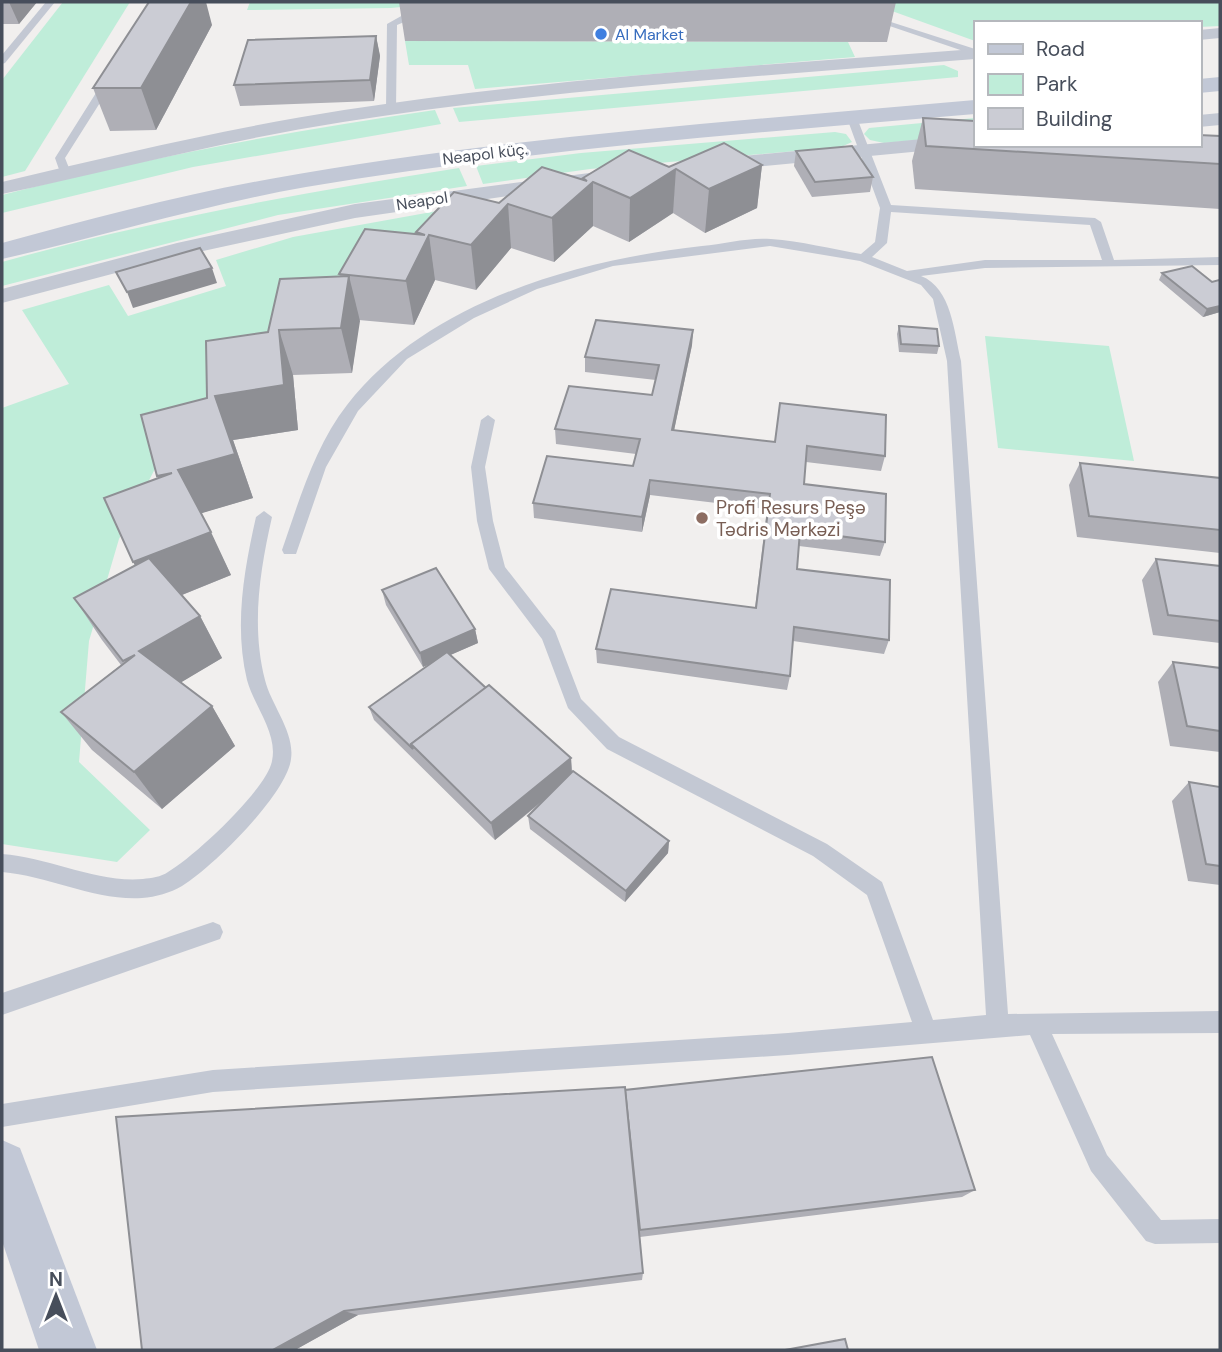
<svg xmlns="http://www.w3.org/2000/svg" width="1222" height="1352" font-family="'DM Sans',sans-serif">
  <style>
    .green { fill: #bfedd9 }
    .lines { fill: none; stroke-linecap: round; stroke-linejoin: round }
    .service { fill: #c3c8d3; fill-rule: evenodd }
    .minor { fill: #c3c8d3; fill-rule: evenodd }
    .secondary { fill: #c2c8d6; fill-rule: evenodd }
    .wall { fill: #afafb6 }
    .shaded-wall { fill: #8e8f94 }
    .building { fill: #cbccd4; stroke: #8e8f94; stroke-width: 2 }
    .shop-dot { fill: #3f7fe0; stroke: #fff; stroke-width: 2.5 }
    .education-dot { fill: #8d6e63; stroke: #fff; stroke-width: 2.5 }
    .labels { text-anchor: middle; dominant-baseline: central; stroke-width: 7; stroke-linejoin: round; paint-order: stroke }
    .far-shop-label { font-size: 16px; fill: #366cbe; stroke: #fff; text-anchor: start }
    .far-street-label { font-size: 16px; fill: #474e5b; stroke: #fff }
    .education-label { font-size: 19px; fill: #785e54; stroke: #fff; text-anchor: start }
  </style>
  <rect width="100%" height="100%" fill="#f1efee"/>
  <g class="green">
    <path d="M63 2H130L25 171 2 177V80Z"/>
    <path d="M250 2H454L391 8 247 10Z"/>
    <path d="M867 2H1220V26L1199 27V23H975V41Z"/>
    <path d="M405 41 848 42 855 57 475 89 468 65H409Z"/>
    <path d="M944 65 958 71V77L459 122 453 108Z"/>
    <path d="M435 110 441 124 193 167 2 213V195C145 158 289 131 435 110Z"/>
    <path d="M975 118V135L884 143 870 140 864 134 869 128Z"/>
    <path d="M835 132 846 134 852 142 841 147 590 169 483 184 476 166 581 153Z"/>
    <path d="M459 168 467 186 278 215 2 286V262C152 220 305 192 459 168Z"/>
    <path d="M487 202 162 455 119 539 89 641 79 762 150 830 117 862 2 844V408L69 384 22 310 109 285 128 316 226 286 216 260 293 237Z"/>
    <path d="M985 336 1109 346 1134 461 998 448Z"/>
  </g>
  <g class="lines">
    <g class="service">
      <path d="M46 2H55L5 63 2 64V55Z"/>
      <path d="M412 10 428 12 397 25 396 109 391 112 386 109 387 24Z"/>
      <path d="M866 14 975 49V55L866 18Z"/>
      <path d="M106 77 115 79 65 158 71 173 61 175 55 158Z"/>
      <path d="M852 115 857 118 891 205 1095 218 1101 222 1114 260 1220 257V265L985 268 921 276C952 288 954 333 961 361L1008 1014 1220 1011V1033L1052 1034 1107 1155 1161 1220 1220 1219V1243L1155 1244 1146 1241 1091 1171 1030 1035 788 1055 213 1092 2 1127V1104L213 1070 788 1033 912 1022 867 895 813 856 607 749 568 708 542 639 489 569 477 521 471 467 481 420 488 415 495 420 485 467 493 521 505 567 555 631 581 699 619 737 827 844 882 882 933 1020 986 1015 947 361 933 299 921 285 860 261 770 246 613 266 537 289 474 318 407 359 358 411 326 467 296 554H284L282 550C299 501 315 446 347 405 428 301 578 260 702 246 724 244 749 237 771 239 801 241 831 249 861 254L875 242 880 208 847 118ZM891 212 1090 225 1102 260H985L907 271 872 257 887 243Z"/>
      <path d="M264 511 272 517C260 570 251 626 265 680 271 705 295 732 291 759 287 794 212 868 182 886 170 893 156 897 142 898 95 901 49 876 2 872V854C49 857 95 883 143 879 151 878 161 877 168 872 194 857 267 789 272 761 278 733 254 706 247 680 234 626 244 570 256 517Z"/>
      <path d="M213 922 220 925 223 932 220 939 2 1015V993Z"/>
    </g>
    <g class="minor">
      <path d="M1220 28V38L1199 40V30Z"/>
      <path d="M975 49V59C764 76 552 89 343 122 228 140 116 170 2 194V182C115 155 229 128 344 110 553 78 764 65 975 49Z"/>
      <path d="M1220 113V125L1199 127V115Z"/>
      <path d="M975 134V145H978L975 146 712 171 702 165 712 159Z"/>
      <path d="M627 168 638 174 634 178 355 218 180 256 2 303V289L177 243 355 204Z"/>
    </g>
    <g class="secondary">
      <path d="M1220 77V91L1199 93V79Z"/>
      <path d="M975 100V114C752 133 527 150 306 187 203 205 104 236 2 259V243C90 219 179 195 270 179 503 137 739 121 975 100Z"/>
      <path d="M2 1140 20 1148 97 1350H39L2 1241Z"/>
    </g>
  </g>
  <g class="wall">
    <path d="M2 2H37L19 24H2Z"/>
    <path d="M399 2H945H896L887 42 405 41Z"/>
    <path d="M212 25 156 130 110 131 93 88Z"/>
    <path d="M376 36 380 56 374 101 240 106 234 85Z"/>
    <path d="M923 118 1220 136V209L915 189 912 161Z"/>
    <path d="M796 151 873 177 870 192 812 197 794 166Z"/>
    <path d="M762 165 757 208 705 233 673 213 629 242 593 226 554 262 511 248 476 290 435 280 414 325 359 320 352 373 293 375 298 430 233 440 253 498 201 513 231 575 182 595 200 616 222 658 181 682 212 706 235 746 162 809 92 750 61 712 121 665 102 640 74 598 135 565 158 478 157 476 207 398 268 332 340 277 339 274 416 234V232L499 203 583 180V178L669 167Z"/>
    <path d="M1162 273 1212 282 1220 281V312L1203 317 1159 280Z"/>
    <path d="M899 326 939 346 937 354 899 352 897 334Z"/>
    <path d="M693 330 692 345 674 430 775 442 780 403 885 456 881 471 806 462 804 484 885 542 880 556 799 546 797 569 889 640 884 654 793 641 790 676 787 690 597 663 596 649 755 608 767 509 650 495 642 532 534 518 533 503 633 466 636 454 556 444 555 429 652 395 656 380 585 372V357Z"/>
    <path d="M1080 463 1220 478V553L1077 537 1069 485Z"/>
    <path d="M1156 559 1220 566V643L1153 635 1142 580Z"/>
    <path d="M382 590 475 629 478 643 450 655 486 688 571 758 572 772 669 841 668 853 625 902 530 829 528 816 549 796 495 840 374 720 369 707 431 663 423 667 386 605Z"/>
    <path d="M1173 662 1220 668V752L1170 746 1158 682Z"/>
    <path d="M1189 782 1220 787V885L1188 881 1172 801Z"/>
    <path d="M625 1090 975 1190 962 1197 640 1237 643 1273 642 1280 358 1315 295 1350H142Z"/>
  </g>
  <g class="shaded-wall">
    <path d="M9 2H37L19 24Z"/>
    <path d="M191 2H206L212 25 156 130 141 88Z"/>
    <path d="M376 36 380 56 374 101 370 80Z"/>
    <path d="M762 165 757 208 705 233 709 189Z"/>
    <path d="M676 169 673 213 629 242 630 198Z"/>
    <path d="M593 182V226L554 262 552 218Z"/>
    <path d="M508 204 511 248 476 290 471 245Z"/>
    <path d="M429 235 435 280 414 325 406 281Z"/>
    <path d="M212 268 217 283 133 308 127 292Z"/>
    <path d="M349 276 360 321 352 373 341 328Z"/>
    <path d="M1220 306V312L1203 317 1207 309Z"/>
    <path d="M279 330 293 375 298 430 233 440 253 498 199 514 178 470 215 396Z"/>
    <path d="M693 330 692 345 671 445 672 430Z"/>
    <path d="M650 480V495L642 532V517Z"/>
    <path d="M211 532 231 575 157 605 133 562Z"/>
    <path d="M200 616 222 658 165 692 139 651Z"/>
    <path d="M475 629 478 643 423 667 420 653Z"/>
    <path d="M212 706 235 746 162 809 134 772Z"/>
    <path d="M571 758 572 776 495 840 491 823Z"/>
    <path d="M669 841 668 853 625 902 626 891Z"/>
    <path d="M344 1311 358 1315 295 1350H273Z"/>
  </g>
  <g class="building">
    <path d="M149 2H191L141 88H93Z"/>
    <path d="M376 36 370 80 234 85 248 40Z"/>
    <path d="M923 118 975 121V145H1199V135L1220 136V164L926 146Z"/>
    <path d="M724 143 762 165 709 189 676 169 630 198 593 182 552 218 508 204 471 245 429 235 406 281 339 274 365 229 425 235 416 232 454 192 499 203 542 167 587 181 583 178 629 150 669 167Z"/>
    <path d="M852 146 873 177 815 182 796 151Z"/>
    <path d="M200 248 212 268 127 292 116 272Z"/>
    <path d="M1192 266 1212 282 1219 280 1220 281V306L1207 309 1162 273Z"/>
    <path d="M349 276 341 328 279 330 284 385 215 396 235 454 178 470 211 532 133 562 104 498 172 473 157 476 141 415 207 398 206 341 268 332 280 279Z"/>
    <path d="M596 320 693 330 672 430 775 442 780 403 886 415 885 456 807 446 804 484 886 494 885 542 800 531 797 569 890 580 889 640 794 627 790 676 596 649 611 589 756 608 770 494 650 480 642 517 533 503 547 456 633 466 640 439 555 429 569 386 652 395 659 365 585 357Z"/>
    <path d="M899 326 937 329 939 346 901 344Z"/>
    <path d="M1080 463 1220 478V530L1089 516Z"/>
    <path d="M149 558 200 616 139 651 212 706 134 772 61 712 135 655 123 661 74 598Z"/>
    <path d="M1156 559 1220 566V621L1168 615Z"/>
    <path d="M436 568 475 629 420 653 382 590Z"/>
    <path d="M447 652 486 688 411 744 413 749 369 707Z"/>
    <path d="M1173 662 1220 668V731L1187 726Z"/>
    <path d="M489 685 571 758 491 823 411 744Z"/>
    <path d="M573 771 669 841 626 891 528 816Z"/>
    <path d="M1189 782 1220 787V866L1206 864Z"/>
    <path d="M932 1057 975 1190 640 1230 625 1090Z"/>
    <path d="M625 1087 643 1273 344 1311 273 1350H142L116 1117Z"/>
    <path d="M845 1339 848 1350H785Z"/>
  </g>
  <circle class="shop-dot" cx="601" cy="34" r="7"/>
  <circle class="education-dot" cx="702" cy="518" r="7"/>
  <g class="labels">
    <g class="far-shop-label">
      <text x="615" y="34">Al Market</text>
    </g>
    <g class="far-street-label">
      <text transform="translate(485 154) rotate(-7)">Neapol küç.</text>
      <text transform="translate(422 201) rotate(-9)">Neapol</text>
    </g>
    <g class="education-label">
      <text x="716" y="507">Profi Resurs Peşə<tspan x="716" dy="22">Tədris Mərkəzi</tspan></text>
    </g>
  </g>
  <rect width="1222" height="1352" fill="none" stroke="#474e5b" stroke-width="7"/>
  <rect x="974" y="21" width="228" height="126" fill="#ffffff" stroke="#b5b8bd" stroke-width="2"/>
  <rect x="988" y="44" width="35" height="10" fill="#c2c8d6" stroke="#b5b8bd" stroke-width="2"/>
  <text x="1036" y="56" font-size="21" fill="#474e5b">Road</text>
  <rect x="988" y="74" width="35" height="21" fill="#bfedd9" stroke="#b5b8bd" stroke-width="2"/>
  <text x="1036" y="91" font-size="21" fill="#474e5b">Park</text>
  <rect x="988" y="108" width="35" height="21" fill="#cbccd4" stroke="#b5b8bd" stroke-width="2"/>
  <text x="1036" y="126" font-size="21" fill="#474e5b">Building</text>
  <g transform="translate(56 1296)" stroke="#ffffff" stroke-width="5" paint-order="stroke">
  <path d="M0-5L12 26L0 18L-12 26Z" fill="#474e5b"/>
  <text y="-10" font-size="19" font-weight="bold" text-anchor="middle" fill="#474e5b">N</text>
  </g>
</svg>
